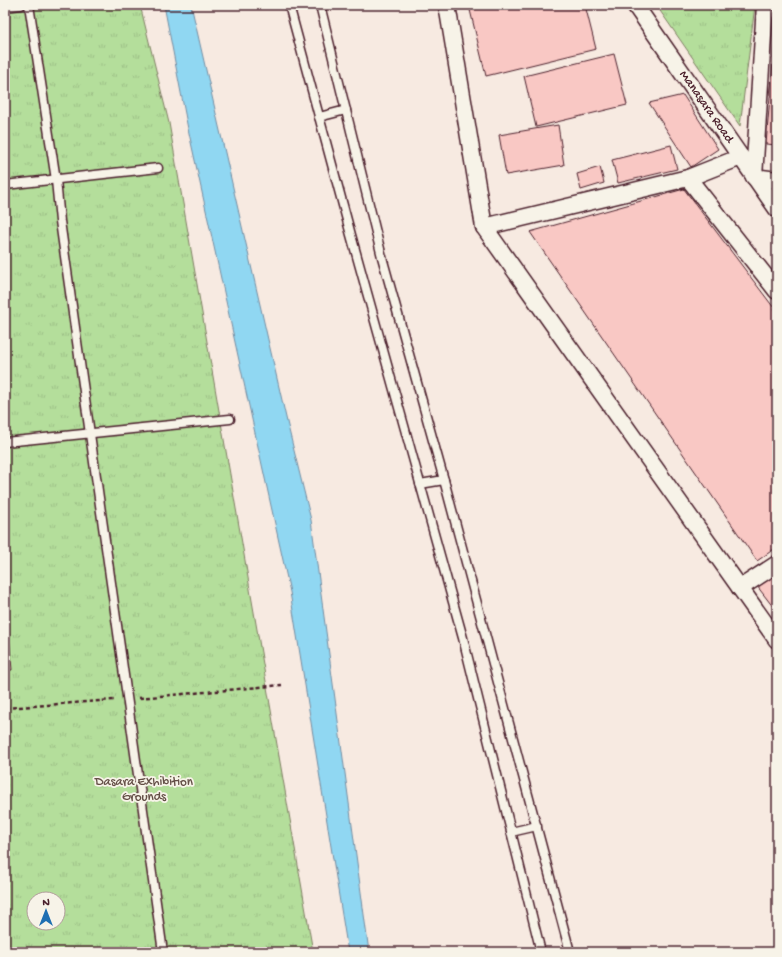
<svg xmlns="http://www.w3.org/2000/svg" width="782" height="957" font-family="'Gochi Hand',sans-serif">
  <style>
    .park { fill: url(#park-tufts); stroke: #7f7e63; fill-rule: evenodd }
    .water { fill: #90d7f2; stroke: #748da2 }
    .building { fill: #f9c8c4; stroke: #4a1f2b }
    .lines { fill: none; stroke-linecap: round; stroke-linejoin: round }
    .service-casing { stroke: #4a1f2b; stroke-width: 11 }
    .minor-casing { stroke: #4a1f2b; stroke-width: 19 }
    .path { stroke: #4a1f2b; stroke-width: 2.5; stroke-dasharray: 4 3; stroke-linecap: butt }
    .service { stroke: #f7f3e8; stroke-width: 8 }
    .minor { stroke: #f7f3e8; stroke-width: 16 }
    .labels { text-anchor: middle; dominant-baseline: central; stroke-width: 3.5; stroke-linejoin: round; paint-order: stroke }
    .street-label { font-size: 13px; fill: #4a1f2b; stroke: #f7f3e8 }
    .park-label { font-size: 13px; fill: #644f47; stroke: #f7f3e8 }
  </style>
  <defs>
    <pattern id="park-tufts" width="24" height="20" patternUnits="userSpaceOnUse"><rect width="24" height="20" fill="#b4de9b"/><path d="M3 7l-1-3M5 7V3M7 7l1-3M15 17l-1-3M17 17v-4M19 17l1-3" fill="none" stroke="#9cbe86"/></pattern>
  </defs>
  <rect width="100%" height="100%" fill="#f7eae1"/>
  <filter id="ink" filterUnits="userSpaceOnUse"><feTurbulence type="fractalNoise" baseFrequency=".025" numOctaves="2"/><feDisplacementMap in="SourceGraphic" scale="8" xChannelSelector="R" yChannelSelector="G"/><feConvolveMatrix kernelMatrix="1 2 1 2 8 2 1 2 1" color-interpolation-filters="sRGB"/></filter>
  <g filter="url(#ink)">
    <g class="park">
      <path d="M5 5H140L169 123 313 952H5ZM34 899H58V923H34Z"/>
      <path d="M656 5H755L740 126Z"/>
    </g>
    <path class="water" d="M164 5H191L287 422 311 520 369 952H348L290 592 187 124Z"/>
    <g class="building">
      <path d="M490 5H585L596 49 486 76 470 10Z"/>
      <path d="M777 15V145L766 144Z"/>
      <path d="M614 54 627 105 536 127 524 76Z"/>
      <path d="M683 95 718 149 691 167 649 103Z"/>
      <path d="M558 125 564 165 506 175 499 135Z"/>
      <path d="M671 145 677 169 618 183 612 160Z"/>
      <path d="M600 167 604 183 581 190 577 174Z"/>
      <path d="M684 189 777 312V547L757 561 530 232Z"/>
      <path d="M777 572V612L757 586Z"/>
      <path d="M5 591 12 670H5Z"/>
    </g>
    <g class="lines">
      <defs>
        <g id="service">
          <path d="M29 5 56 180 60 221 163 952"/>
          <path d="M289 5 351 235 463 638 541 952"/>
          <path d="M320 5 382 257 444 480 570 952"/>
          <path d="M5 7 21 5"/>
          <path d="M319 117 346 110"/>
          <path d="M5 185 158 168"/>
          <path d="M5 442 230 419"/>
          <path d="M420 484 444 480"/>
          <path d="M511 832 537 826"/>
        </g>
        <g id="minor">
          <path d="M447 5 484 227 777 640"/>
          <path d="M635 5 777 209"/>
          <path d="M765 5 754 177 777 180"/>
          <path d="M688 178 777 291"/>
          <path d="M484 227 688 178 741 157"/>
          <path d="M740 588 777 564"/>
        </g>
      </defs>
      <use href="#service" class="service-casing"/>
      <use href="#minor" class="minor-casing"/>
      <g class="path">
        <path d="M139 698 282 685"/>
        <path d="M5 708 114 700"/>
      </g>
      <use href="#service" class="service"/>
      <use href="#minor" class="minor"/>
    </g>
  </g>
  <g class="labels">
    <g class="street-label">
      <text transform="translate(706 107) rotate(55)">Manasara Road</text>
    </g>
    <g class="park-label">
      <text x="144" y="782">Dasara Exhibition<tspan x="144" dy="15">Grounds</tspan></text>
    </g>
  </g>
  <rect width="782" height="957" fill="none" stroke="#f7f3e8" stroke-width="20"/>
  <rect x="10" y="10" width="762" height="937" fill="none" stroke="#4a1f2b" stroke-width="1.5" filter="url(#ink)"/>
  <g transform="translate(46 911)"><circle r="19" fill="#f7f3e8" stroke="#b29e9c"/>
  <path d="M0-3L7 15L0 10L-7 15Z" fill="#1f6fb2"/>
  <text y="-6" font-size="11" font-weight="bold" text-anchor="middle" fill="#4a1f2b">N</text>
  </g>
</svg>
